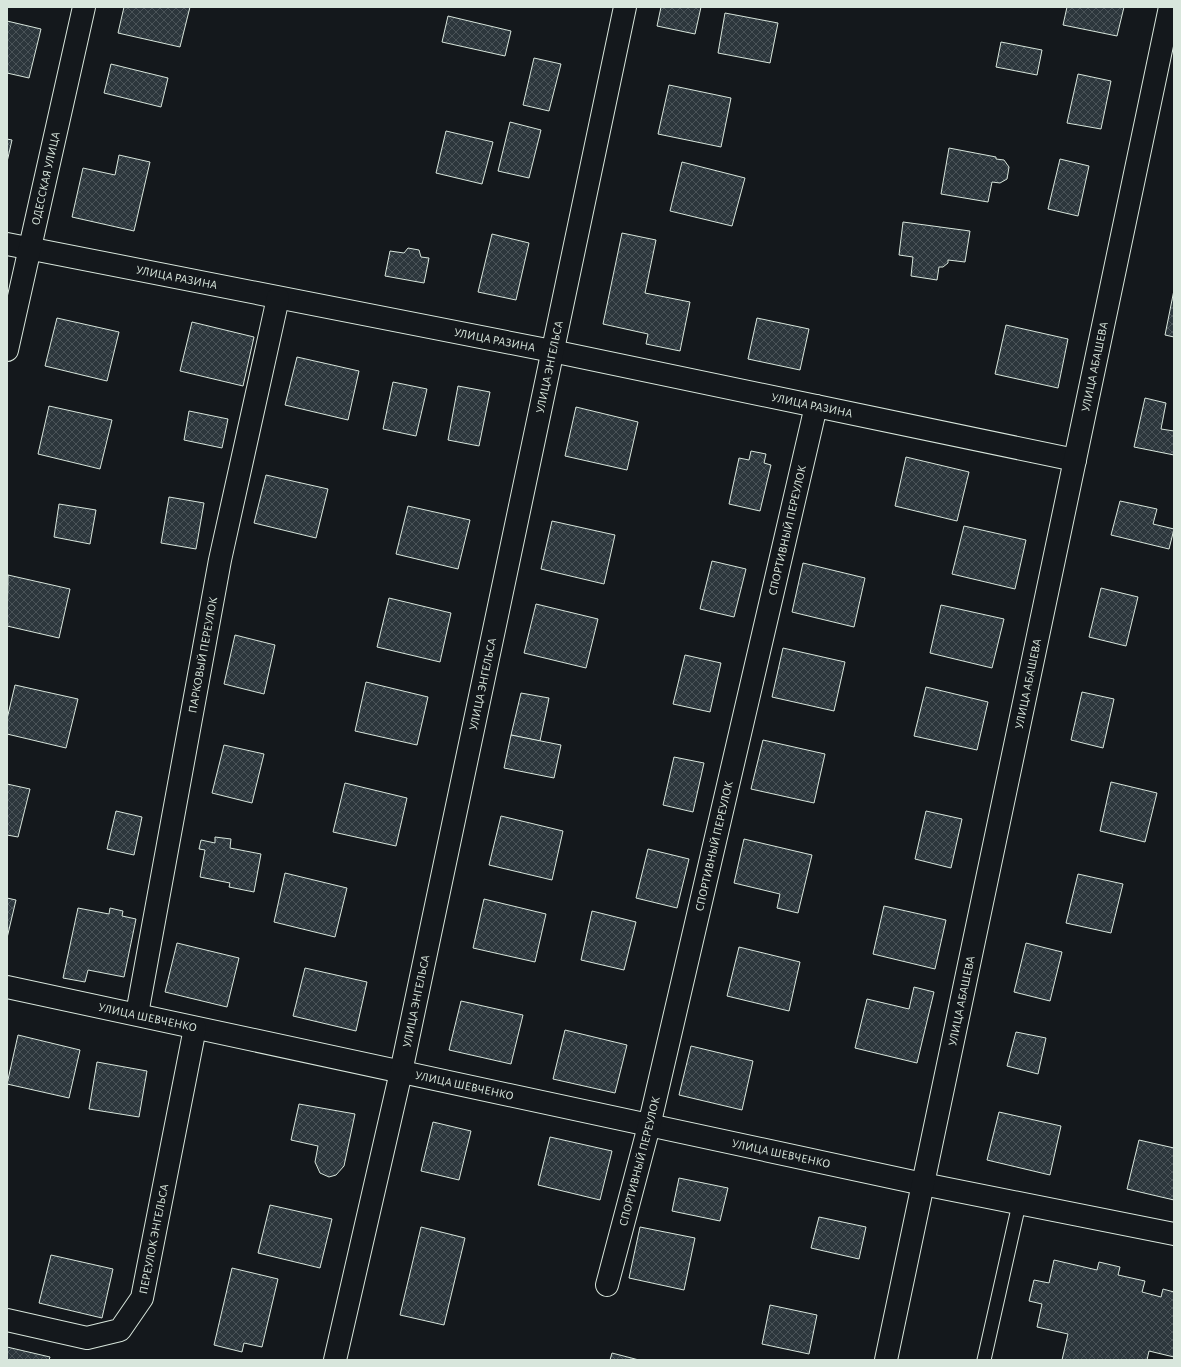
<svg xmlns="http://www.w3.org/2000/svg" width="1181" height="1367" font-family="'Alegreya Sans',sans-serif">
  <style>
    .building { fill: url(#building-cross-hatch); stroke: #d8e6dc }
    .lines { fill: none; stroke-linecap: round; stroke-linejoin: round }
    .lane-casing { stroke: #d8e6dc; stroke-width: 15 }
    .street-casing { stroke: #d8e6dc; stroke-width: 24 }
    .secondary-casing { stroke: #d8e6dc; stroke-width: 24 }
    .lane { stroke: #14181c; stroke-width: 13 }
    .street { stroke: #14181c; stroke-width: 22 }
    .secondary { stroke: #14181c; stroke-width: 22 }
    .labels { text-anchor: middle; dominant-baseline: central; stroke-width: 3; stroke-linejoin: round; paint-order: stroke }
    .street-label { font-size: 12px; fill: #d8e6dc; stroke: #14181c }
  </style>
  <defs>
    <pattern id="building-cross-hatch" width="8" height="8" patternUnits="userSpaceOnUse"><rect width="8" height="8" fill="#2c363c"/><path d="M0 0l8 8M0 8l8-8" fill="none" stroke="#4a5358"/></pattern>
  </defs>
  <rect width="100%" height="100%" fill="#14181c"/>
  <g class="building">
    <path d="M124 7H190L180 47 118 33Z"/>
    <path d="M661 7H701L695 34 657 26Z"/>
    <path d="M1067 7H1124L1117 36 1063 25Z"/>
    <path d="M725 13 778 23 770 63 718 53Z"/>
    <path d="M448 16 511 31 505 56 442 42Z"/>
    <path d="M7 21 41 29 29 78 7 73Z"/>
    <path d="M1001 42 1042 50 1037 75 996 67Z"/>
    <path d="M534 58 561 64 549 111 523 105Z"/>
    <path d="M111 64 168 78 161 107 104 93Z"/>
    <path d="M1078 74 1111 81 1101 129 1067 123Z"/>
    <path d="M669 85 731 98 721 147 658 134Z"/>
    <path d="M510 122 541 130 529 178 498 171Z"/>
    <path d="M446 131 493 142 482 184 436 173Z"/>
    <path d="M7 139 12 140 7 162Z"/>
    <path d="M949 148 996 157V159L1004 160 1009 167 1007 179 1000 183 992 182 988 202 941 194Z"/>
    <path d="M119 155 150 162 134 231 72 217 83 168 115 175Z"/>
    <path d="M1060 159 1089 166 1078 216 1048 209Z"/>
    <path d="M682 162 745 178 732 226 670 211Z"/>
    <path d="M903 222 970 231 965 262 948 260V263L943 267H939L937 280 911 276 913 257 899 255Z"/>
    <path d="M622 233 656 240 645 293 690 302 680 351 646 344 648 334 603 324Z"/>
    <path d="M492 234 529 243 516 300 478 292Z"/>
    <path d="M408 248 419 250 421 257 429 258 424 283 385 276 390 251 404 253Z"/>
    <path d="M1174 290V337L1165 335Z"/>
    <path d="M57 318 119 332 107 381 45 366Z"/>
    <path d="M757 318 809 329 800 370 748 359Z"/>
    <path d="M192 322 254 337 243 386 180 371Z"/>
    <path d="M1006 325 1068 339 1058 388 995 374Z"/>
    <path d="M297 357 359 371 348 420 285 405Z"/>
    <path d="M393 382 427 389 416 436 383 429Z"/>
    <path d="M458 386 490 392 479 446 448 440Z"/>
    <path d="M1145 398 1166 403 1161 429 1174 431V455L1134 447Z"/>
    <path d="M49 406 112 420 100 469 38 454Z"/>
    <path d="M576 407 638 422 627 470 565 456Z"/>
    <path d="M189 411 228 419 222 448 184 440Z"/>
    <path d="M751 451 766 454 764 463 771 465 760 511 729 504 739 458 749 460Z"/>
    <path d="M906 457 969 472 957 521 895 506Z"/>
    <path d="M266 475 328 489 316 538 254 523Z"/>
    <path d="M169 497 204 503 196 549 161 543Z"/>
    <path d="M1120 501 1157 509 1153 524 1174 529 1169 549 1111 535Z"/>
    <path d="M59 504 96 510 90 544 54 537Z"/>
    <path d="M408 506 470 520 458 569 396 554Z"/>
    <path d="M552 521 615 535 604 584 541 569Z"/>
    <path d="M964 526 1026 540 1015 589 952 574Z"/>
    <path d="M712 561 746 569 734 617 700 609Z"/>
    <path d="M803 563 865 578 854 627 792 612Z"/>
    <path d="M8 575 70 589 59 638 7 626Z"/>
    <path d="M1101 588 1138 597 1126 646 1089 637Z"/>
    <path d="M389 598 451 613 440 662 377 647Z"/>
    <path d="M536 604 598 619 586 668 524 653Z"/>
    <path d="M941 605 1004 619 992 668 930 653Z"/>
    <path d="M235 635 275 645 264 694 224 684Z"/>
    <path d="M783 648 845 662 834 711 772 697Z"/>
    <path d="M685 655 721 663 710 712 673 704Z"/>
    <path d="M366 682 428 697 417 745 355 731Z"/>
    <path d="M15 685 78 699 66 748 7 734V719Z"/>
    <path d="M926 687 988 702 977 750 914 736Z"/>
    <path d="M1082 692 1114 699 1103 748 1071 740Z"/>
    <path d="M521 693 549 698 540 741 511 735Z"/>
    <path d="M511 735 561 745 554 778 504 768Z"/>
    <path d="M763 740 825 754 814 803 751 789Z"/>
    <path d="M224 745 264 754 252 803 212 793Z"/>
    <path d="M674 757 704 763 693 812 663 805Z"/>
    <path d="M1111 782 1157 793 1145 842 1100 831Z"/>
    <path d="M345 783 407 798 396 846 333 832Z"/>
    <path d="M7 784 30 789 18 837 7 835Z"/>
    <path d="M116 811 142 817 134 855 107 849Z"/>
    <path d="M926 811 962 819 951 868 915 859Z"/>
    <path d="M501 816 563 831 552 880 489 865Z"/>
    <path d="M215 837 231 839 230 848 261 854 254 892 229 887 230 883 200 877 205 850 199 849 201 840 215 843Z"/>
    <path d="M744 839 812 855 798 913 777 908 780 894 734 883Z"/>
    <path d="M648 849 689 859 677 908 636 898Z"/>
    <path d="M285 873 347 888 335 937 274 922Z"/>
    <path d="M1078 874 1123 884 1111 933 1066 923Z"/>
    <path d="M7 898 16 900 7 938Z"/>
    <path d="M484 899 546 914 535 962 473 948Z"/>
    <path d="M884 906 946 920 935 969 873 954Z"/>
    <path d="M78 908 109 914 110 908 123 911 122 916 136 919 124 977 88 970 85 982 63 978Z"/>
    <path d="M592 911 636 922 624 970 581 960Z"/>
    <path d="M177 943 239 958 227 1007 165 992Z"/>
    <path d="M1026 943 1062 952 1050 1001 1014 992Z"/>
    <path d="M739 947 800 962 789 1011 727 996Z"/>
    <path d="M305 968 367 982 356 1031 293 1016Z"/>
    <path d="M914 987 934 992 917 1063 855 1048 867 999 909 1009Z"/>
    <path d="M461 1001 523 1015 511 1064 449 1050Z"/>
    <path d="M565 1030 627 1045 615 1093 553 1079Z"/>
    <path d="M1016 1032 1046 1038 1038 1074 1007 1066Z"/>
    <path d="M18 1035 80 1050 69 1098 7 1084Z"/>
    <path d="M691 1046 753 1061 742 1110 679 1095Z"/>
    <path d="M97 1062 147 1071 139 1117 89 1109Z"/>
    <path d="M299 1104 355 1114 344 1166 336 1175 329 1177 320 1173 315 1162 318 1146 291 1140Z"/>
    <path d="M999 1112 1061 1126 1050 1175 987 1160Z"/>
    <path d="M433 1122 471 1131 459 1180 421 1171Z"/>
    <path d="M550 1137 612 1151 600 1200 538 1185Z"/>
    <path d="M1139 1140 1174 1148V1200L1127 1189Z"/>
    <path d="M679 1178 728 1188 720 1221 672 1211Z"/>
    <path d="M270 1205 332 1219 320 1268 258 1253Z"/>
    <path d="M819 1217 866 1227 859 1259 811 1248Z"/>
    <path d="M421 1227 465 1238 444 1325 400 1315Z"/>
    <path d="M640 1227 695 1238 684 1290 629 1278Z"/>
    <path d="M51 1255 113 1269 102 1318 39 1303Z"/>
    <path d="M1054 1260 1097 1270 1099 1262 1120 1267 1118 1275 1145 1281 1142 1292 1161 1297 1163 1289 1174 1292V1357L1149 1351 1147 1360H1062L1068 1334 1037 1327 1042 1304 1029 1301 1034 1280 1049 1283Z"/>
    <path d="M232 1268 278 1279 262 1347 244 1343 242 1352 214 1345Z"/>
    <path d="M770 1305 817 1315 809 1354 762 1344Z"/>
    <path d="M7 1347 50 1357 49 1360H7Z"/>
    <path d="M612 1353 639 1360H610Z"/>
  </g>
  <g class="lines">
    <defs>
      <path id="lane" d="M984 1360 1019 1204"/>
      <g id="street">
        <path id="s1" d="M7 244 552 351 1075 460"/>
        <path id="s2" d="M7 350 84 7"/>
        <path id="s3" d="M7 987 923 1184 1174 1234"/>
        <path id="s4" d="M137 1014 220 560 278 298"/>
        <path id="s5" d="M607 1285 649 1126 816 406"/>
        <path id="s6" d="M7 1320 87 1338 120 1330 142 1298 195 1028"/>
        <path id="s7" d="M335 1360 401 1072 625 7"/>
      </g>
      <g id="secondary">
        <path id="s8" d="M886 1360 1170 7"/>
      </g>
    </defs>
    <use href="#lane" class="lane-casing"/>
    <use href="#street" class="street-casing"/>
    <use href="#secondary" class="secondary-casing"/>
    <use href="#lane" class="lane"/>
    <use href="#street" class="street"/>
    <use href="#secondary" class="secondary"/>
  </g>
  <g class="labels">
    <g class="street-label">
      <text stroke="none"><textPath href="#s2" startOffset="176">ОДЕССКАЯ УЛИЦА</textPath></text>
      <text stroke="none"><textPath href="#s1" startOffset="173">УЛИЦА РАЗИНА</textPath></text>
      <text stroke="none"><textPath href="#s1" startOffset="497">УЛИЦА РАЗИНА</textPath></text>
      <text stroke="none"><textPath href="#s8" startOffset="1015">УЛИЦА АБАШЕВА</textPath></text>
      <text stroke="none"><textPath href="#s7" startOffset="1016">УЛИЦА ЭНГЕЛЬСА</textPath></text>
      <text stroke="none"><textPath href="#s1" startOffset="821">УЛИЦА РАЗИНА</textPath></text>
      <text stroke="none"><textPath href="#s5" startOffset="776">СПОРТИВНЫЙ ПЕРЕУЛОК</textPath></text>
      <text stroke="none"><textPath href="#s4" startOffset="365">ПАРКОВЫЙ ПЕРЕУЛОК</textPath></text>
      <text stroke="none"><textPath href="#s8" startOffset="691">УЛИЦА АБАШЕВА</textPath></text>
      <text stroke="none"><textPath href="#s7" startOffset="692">УЛИЦА ЭНГЕЛЬСА</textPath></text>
      <text stroke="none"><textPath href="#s5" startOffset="452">СПОРТИВНЫЙ ПЕРЕУЛОК</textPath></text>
      <text stroke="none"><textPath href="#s7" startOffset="368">УЛИЦА ЭНГЕЛЬСА</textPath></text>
      <text stroke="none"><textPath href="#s8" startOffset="367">УЛИЦА АБАШЕВА</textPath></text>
      <text stroke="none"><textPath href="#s3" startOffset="144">УЛИЦА ШЕВЧЕНКО</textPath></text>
      <text stroke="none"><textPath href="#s3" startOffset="468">УЛИЦА ШЕВЧЕНКО</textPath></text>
      <text stroke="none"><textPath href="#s3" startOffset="792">УЛИЦА ШЕВЧЕНКО</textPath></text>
      <text stroke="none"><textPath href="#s5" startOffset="128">СПОРТИВНЫЙ ПЕРЕУЛОК</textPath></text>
      <text stroke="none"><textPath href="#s6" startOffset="215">ПЕРЕУЛОК ЭНГЕЛЬСА</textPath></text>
    </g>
  </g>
  <rect width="1181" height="1367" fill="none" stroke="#d8e6dc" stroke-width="16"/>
</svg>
